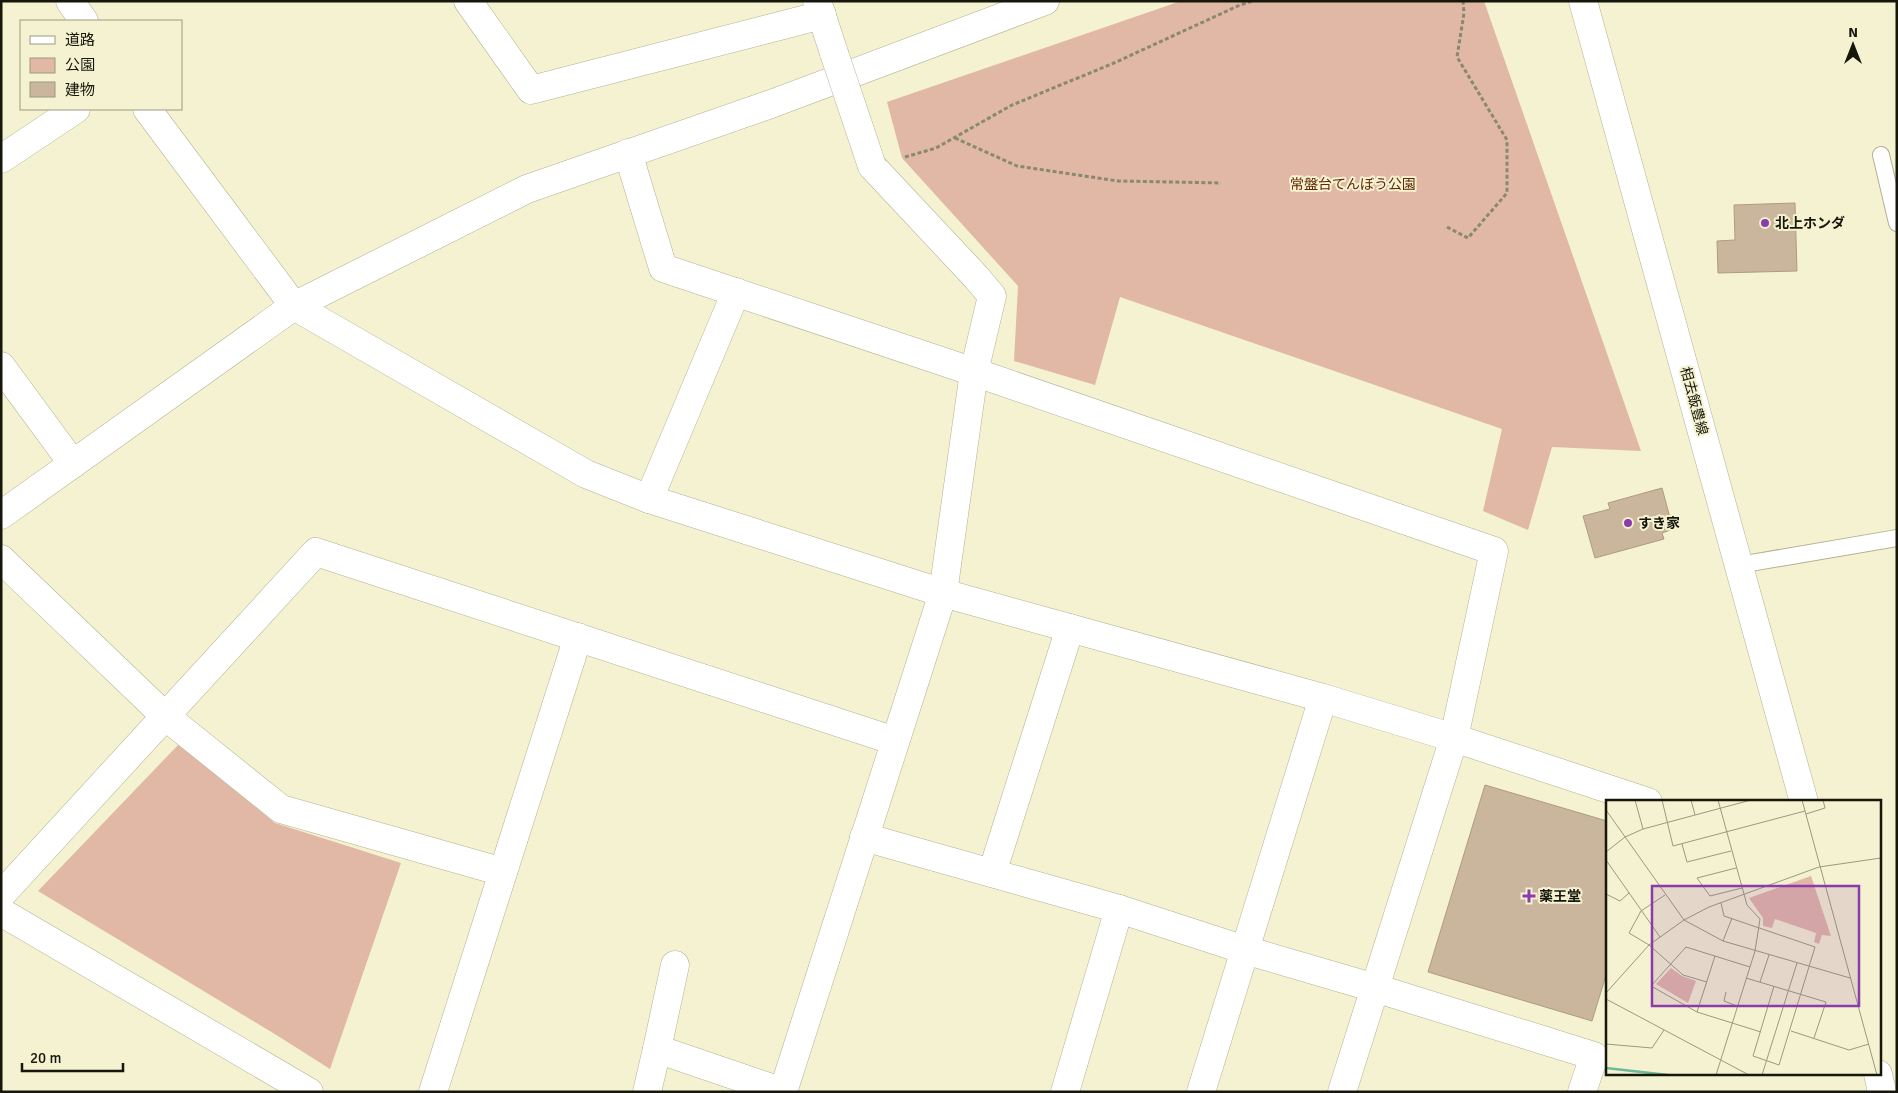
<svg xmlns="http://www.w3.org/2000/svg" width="1898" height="1093" font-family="Signika,'Noto Sans JP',sans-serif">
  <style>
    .green { fill: #e1b8a6 }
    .building { fill: #cab69c; stroke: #af9b82 }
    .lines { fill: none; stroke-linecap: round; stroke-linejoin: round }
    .service-casing { stroke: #b3b192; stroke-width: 18 }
    .minor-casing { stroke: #b3b192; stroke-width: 29 }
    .tertiary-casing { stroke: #b3b192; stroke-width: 29 }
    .secondary-casing { stroke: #b3b192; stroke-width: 29 }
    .path { stroke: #898871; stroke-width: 3; stroke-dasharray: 4 2.5; stroke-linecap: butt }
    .service { stroke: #fff; stroke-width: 16 }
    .minor { stroke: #fff; stroke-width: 28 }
    .tertiary { stroke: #fff; stroke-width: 28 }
    .secondary { stroke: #fff; stroke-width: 28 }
    .minor-bridge-casing { stroke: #b3b192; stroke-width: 29; stroke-linecap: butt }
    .minor-bridge { stroke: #fff; stroke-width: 28 }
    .poi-dot { fill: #8b3bab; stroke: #f4f2d1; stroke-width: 2 }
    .labels { text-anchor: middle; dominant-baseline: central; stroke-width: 4; stroke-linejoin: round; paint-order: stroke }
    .park-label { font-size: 14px; fill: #622605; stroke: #f4f2d1 }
    .poi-label { font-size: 14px; font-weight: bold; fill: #16160a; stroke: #f4f2d1; text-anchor: start }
    .street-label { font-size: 14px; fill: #16160a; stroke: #f4f2d1 }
    .inset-river { fill: none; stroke: #6eb997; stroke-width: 2.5 }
    .inset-road { fill: none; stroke: #9b9a81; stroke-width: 1 }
    .view { fill: #8b3bab; fill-opacity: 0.15; stroke: #8b3bab; stroke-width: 2.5 }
    .inset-edge { fill: none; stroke: #16160a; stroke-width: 2.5 }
  </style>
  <rect width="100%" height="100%" fill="#f4f2d1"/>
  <g class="green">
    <path d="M1181 1H1484L1641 451 1552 447 1528 530 1483 511 1502 429 1120 297 1095 385 1014 361 1018 286 902 158 887 102Z"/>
    <path d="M179 744 275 823 401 863 330 1069 278 1036 38 891Z"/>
  </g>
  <g class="building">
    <path d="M1795 203 1797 271 1718 273 1717 241 1735 240 1734 205Z"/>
    <path d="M1662 488 1673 529 1662 533 1664 539 1595 558 1583 516 1610 509 1608 503Z"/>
    <path d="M1485 785 1607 821V972L1592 1021 1428 972Z"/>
  </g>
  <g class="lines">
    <defs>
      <g id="service">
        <path d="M1881 155 1897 223"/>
        <path d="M1739 565 1897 538"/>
      </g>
      <g id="minor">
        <path d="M70 1 84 21"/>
        <path d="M468 1 531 90 822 15"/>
        <path d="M817 1 834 53"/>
        <path d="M147 109 294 306 586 474 649 499 943 593 1323 698 1454 738 1648 802"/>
        <path d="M628 153 663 268 974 372 1494 551 1454 738 1342 1092"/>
        <path d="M1 159 76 109"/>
        <path d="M1 366 73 464"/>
        <path d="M649 499 736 292"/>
        <path d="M1 559 165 716 281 809 503 872"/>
        <path d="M864 837 1119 909 1245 950 1375 988 1594 1056 1582 1092"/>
        <path d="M992 873 1070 628"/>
        <path d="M1 895 316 552 895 741"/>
        <path d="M1 912 309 1092"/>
        <path d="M675 965 657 1049 783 1092"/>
        <path d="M433 1092 578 637"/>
        <path d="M647 1092 657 1049"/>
        <path d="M783 1092 943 593 974 372 992 296 976 277 872 166"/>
        <path d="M1065 1092 1119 909"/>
        <path d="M1201 1092 1323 698"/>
      </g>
      <path id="tertiary" d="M1 515 294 306 527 189 771 104 1045 1"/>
      <g id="secondary">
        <path d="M1583 1 1804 802"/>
        <path d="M1878 1074 1882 1092"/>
      </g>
    </defs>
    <use href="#service" class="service-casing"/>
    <use href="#minor" class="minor-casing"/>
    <use href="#tertiary" class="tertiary-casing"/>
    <use href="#secondary" class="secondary-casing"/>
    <g class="path">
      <path d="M955 138 1017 166 1118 181 1221 183"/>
      <path d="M905 157 936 148 1012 105 1114 63 1240 5 1253 1"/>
      <path d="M1447 227 1468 238 1507 193V140L1457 57 1464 13 1463 1"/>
    </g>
    <use href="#service" class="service"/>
    <use href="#minor" class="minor"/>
    <use href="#tertiary" class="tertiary"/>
    <use href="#secondary" class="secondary"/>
    <defs>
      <path id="minor-bridge" d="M834 53 872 166"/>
    </defs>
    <use href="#minor-bridge" class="minor-bridge-casing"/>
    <use href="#minor-bridge" class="minor-bridge"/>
  </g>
  <g class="poi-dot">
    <circle cx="1765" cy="223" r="5"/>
    <circle cx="1628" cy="523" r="5"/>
    <path d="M1526.5 888.5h5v5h5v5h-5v5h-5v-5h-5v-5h5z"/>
  </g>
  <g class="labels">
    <g class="park-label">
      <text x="1353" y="184">常盤台てんぼう公園</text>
    </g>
    <g class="poi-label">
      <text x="1775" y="223">北上ホンダ</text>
      <text x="1638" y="523">すき家</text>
      <text x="1539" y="896">薬王堂</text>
    </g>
    <g class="street-label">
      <text transform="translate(1694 401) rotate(75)">相去飯豊線</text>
    </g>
  </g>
  <g transform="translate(1606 800)">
    <rect width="275" height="275" fill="#f4f2d1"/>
    <path d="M205 76 225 136 216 135 213 144 208 142 210 133 169 119 166 128 157 126V118L143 98ZM65 168 76 176 90 181 82 203 50 184Z" fill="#e1b8a6"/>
    <path class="inset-river" d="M0 268 62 275"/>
    <path class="inset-road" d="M29 0 37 29M56 0 67 46 199 11M85 0 89 15M196 0 271 275M0 10 78 120 117 141 244 178M200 14 219 8 217 0M76 44 81 62 125 51M0 52 19 37 37 29 145 0M0 60 54 137M130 68 91 78 104 96 136 88M0 94 14 101 23 93M59 95 35 111 23 133 43 145 77 175 101 182M115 103 118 116 209 147 173 265 147 256 168 186M117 141 126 118M144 167 80 147 45 186 91 212 155 232M140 178 220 202 208 238M154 182 163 155M120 192 118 201 131 206M0 193 43 145 78 120 103 107 213 67 275 58M0 199 143 275M91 212 109 156M185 231 243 250 263 244M0 244 46 248 58 230M110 275 149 151 154 119 141 105 112 0M156 275 191 163"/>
    <path class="view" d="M46 86H253V206H46Z"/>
    <rect width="275" height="275" class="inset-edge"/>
  </g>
  <rect width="1898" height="1093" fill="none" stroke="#16160a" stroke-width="5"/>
  <rect x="20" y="20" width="162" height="90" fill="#f4f2d1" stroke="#9b9a81"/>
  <rect x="30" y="36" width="25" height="8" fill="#ffffff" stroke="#9b9a81"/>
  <text x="65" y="45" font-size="15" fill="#16160a">道路</text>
  <rect x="30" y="58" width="25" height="15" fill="#e1b8a6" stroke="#9b9a81"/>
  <text x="65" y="70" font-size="15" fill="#16160a">公園</text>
  <rect x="30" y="82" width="25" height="15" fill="#cab69c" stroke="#9b9a81"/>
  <text x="65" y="95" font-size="15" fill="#16160a">建物</text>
  <g transform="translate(1853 45)" stroke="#f4f2d1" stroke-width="4" paint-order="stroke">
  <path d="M0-4L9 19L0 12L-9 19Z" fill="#16160a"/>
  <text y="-8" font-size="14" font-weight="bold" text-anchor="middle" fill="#16160a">N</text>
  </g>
  <path d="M22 1063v8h101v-8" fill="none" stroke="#16160a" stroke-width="2.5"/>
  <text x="30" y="1063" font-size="15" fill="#16160a" stroke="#f4f2d1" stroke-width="4" paint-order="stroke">20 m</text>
</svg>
